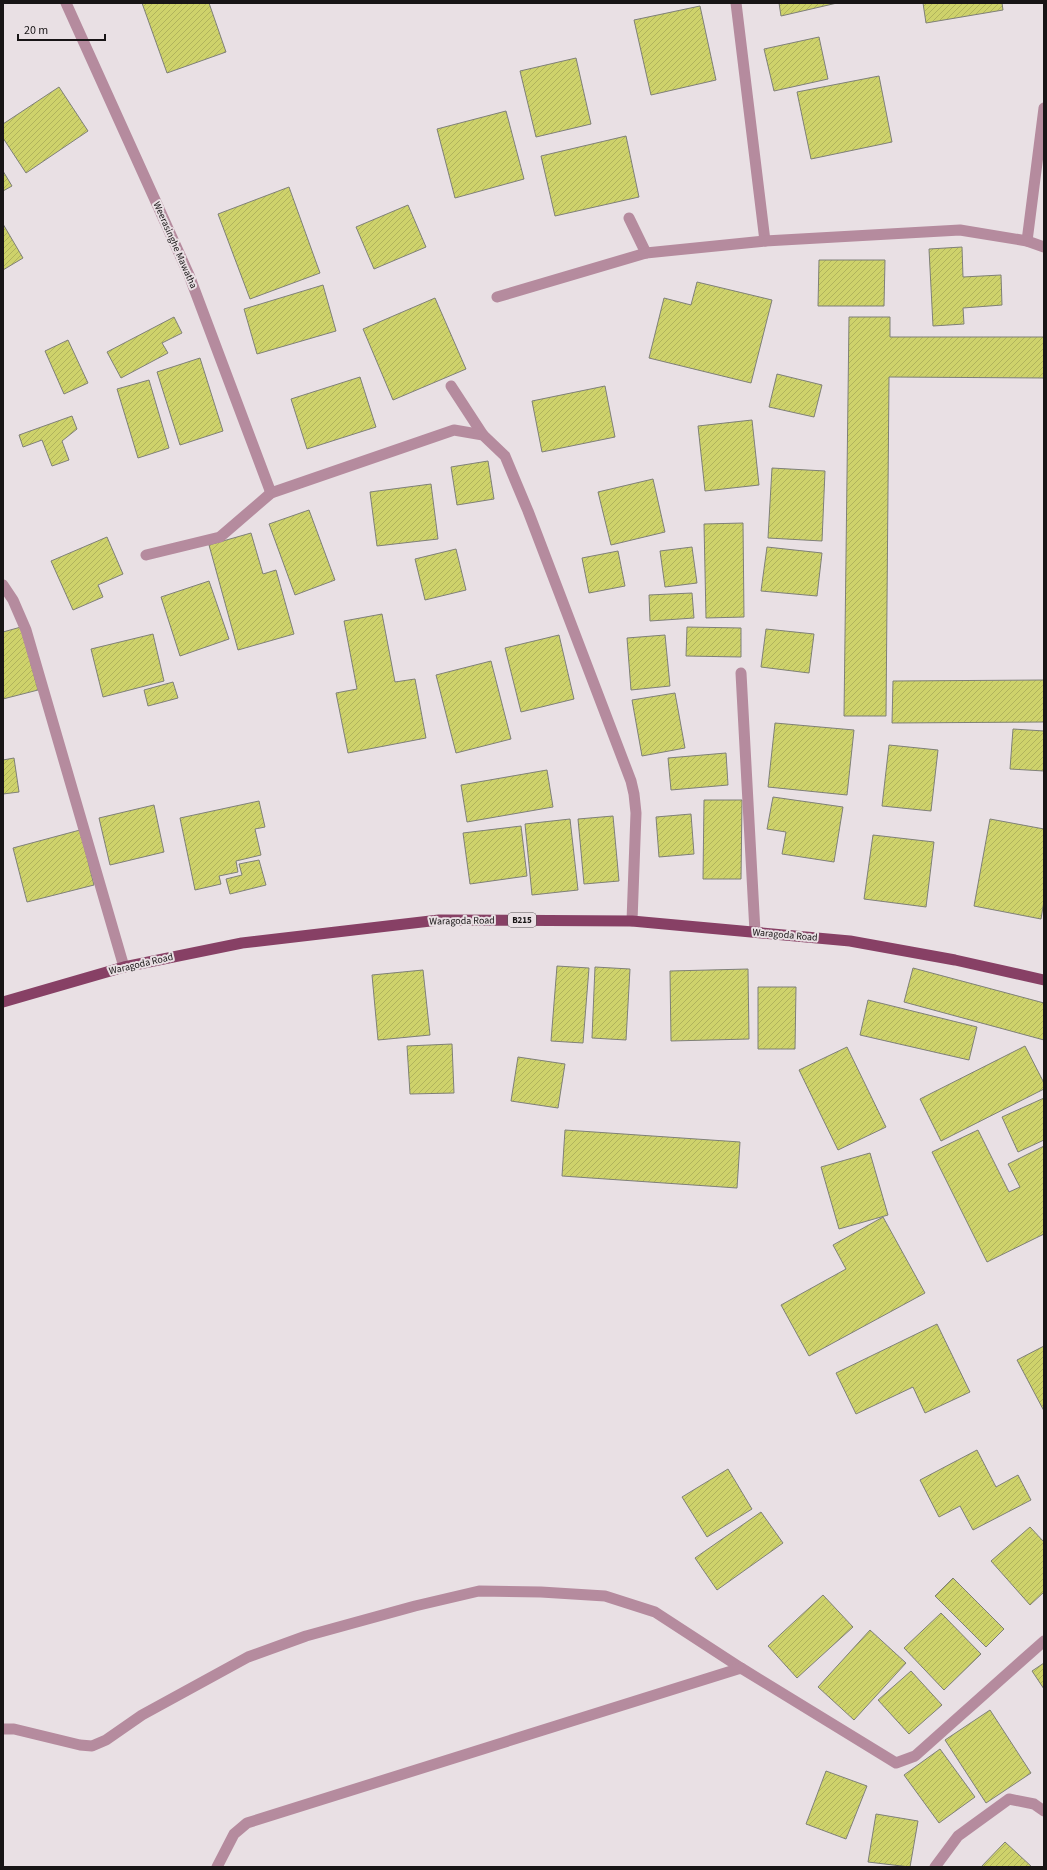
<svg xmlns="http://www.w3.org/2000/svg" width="1047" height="1870" font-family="'Source Sans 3',sans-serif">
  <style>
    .building { fill: url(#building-hatch); stroke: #7f8078 }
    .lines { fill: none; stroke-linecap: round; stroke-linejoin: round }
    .minor { stroke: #b58b9e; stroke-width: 11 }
    .primary { stroke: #874065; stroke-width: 11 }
    .labels { text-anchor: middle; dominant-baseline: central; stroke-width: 4; stroke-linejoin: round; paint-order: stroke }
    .shield { fill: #e9e0e4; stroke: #575254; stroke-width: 1 }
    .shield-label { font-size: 9px; font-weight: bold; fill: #181516 }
    .street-label { font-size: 10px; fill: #181516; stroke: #e9e0e4 }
  </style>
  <defs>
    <pattern id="building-hatch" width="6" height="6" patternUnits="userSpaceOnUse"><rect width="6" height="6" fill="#ced26b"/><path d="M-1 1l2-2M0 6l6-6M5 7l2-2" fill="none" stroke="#b0b35c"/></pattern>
  </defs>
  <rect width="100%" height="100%" fill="#e9e0e4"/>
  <g class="building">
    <path d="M142 3H209L226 52 167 73Z"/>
    <path d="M779 3H837L781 16Z"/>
    <path d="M923 3H1002L1003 10 926 23Z"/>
    <path d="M700 6 716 80 651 95 634 20Z"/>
    <path d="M819 37 828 79 774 91 764 49Z"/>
    <path d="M576 58 591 124 536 137 520 71Z"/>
    <path d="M879 76 892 142 811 159 797 92Z"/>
    <path d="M59 87 88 131 26 173 3 138V124Z"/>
    <path d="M506 111 524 179 455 198 437 129Z"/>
    <path d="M626 136 639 197 555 216 541 156Z"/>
    <path d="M3 171 12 186 3 191Z"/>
    <path d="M289 187 320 273 250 299 218 214Z"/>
    <path d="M408 205 426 247 374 269 356 227Z"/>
    <path d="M3 224 23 258 3 270Z"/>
    <path d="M962 247 963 277 1001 275 1002 305 963 308 964 324 933 326 929 249Z"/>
    <path d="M819 260H885L884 306H818Z"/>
    <path d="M697 282 772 300 751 383 649 358 664 298 691 305Z"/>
    <path d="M323 285 336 331 257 354 244 309Z"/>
    <path d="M435 298 466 369 393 400 363 329Z"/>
    <path d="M174 317 182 333 162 343 168 353 121 378 107 352Z"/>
    <path d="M849 317H890V337H1044V378L889 377 886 716H844Z"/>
    <path d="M68 340 88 383 64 394 45 351Z"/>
    <path d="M200 358 223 431 180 445 157 372Z"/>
    <path d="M777 374 822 385 814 417 769 407Z"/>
    <path d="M360 377 376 427 307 449 291 399Z"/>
    <path d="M149 380 169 448 138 458 117 389Z"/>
    <path d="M605 386 615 437 542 452 532 401Z"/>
    <path d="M72 416 77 429 62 441 69 460 52 466 42 440 23 447 19 435Z"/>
    <path d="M752 420 759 485 705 491 698 426Z"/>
    <path d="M488 461 494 499 457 505 451 467Z"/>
    <path d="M772 468 825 471 822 541 768 538Z"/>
    <path d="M653 479 665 532 611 545 598 492Z"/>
    <path d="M431 484 438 539 377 546 370 492Z"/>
    <path d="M309 510 335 580 295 595 269 524Z"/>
    <path d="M743 523 744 617 706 618 704 524Z"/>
    <path d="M251 533 263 574 276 570 294 634 238 650 209 545Z"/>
    <path d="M107 537 123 574 98 585 103 597 73 610 51 561Z"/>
    <path d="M692 547 697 583 665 587 660 551Z"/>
    <path d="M767 547 822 553 817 596 761 591Z"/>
    <path d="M456 549 466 590 425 600 415 559Z"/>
    <path d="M618 551 625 586 589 593 582 558Z"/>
    <path d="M209 581 229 639 180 656 161 597Z"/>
    <path d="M692 593 694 618 650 621 649 595Z"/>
    <path d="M382 614 395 682 415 679 426 738 348 753 336 693 357 689 344 621Z"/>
    <path d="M21 627 38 690 3 699V632Z"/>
    <path d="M687 627 741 628V657L686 656Z"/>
    <path d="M766 629 814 634 809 673 761 667Z"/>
    <path d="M153 634 164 681 103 697 91 649Z"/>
    <path d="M559 635 574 699 521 712 505 648Z"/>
    <path d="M665 635 670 686 631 690 627 638Z"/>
    <path d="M491 661 511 739 456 753 436 675Z"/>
    <path d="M1044 680V722L892 723 893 681Z"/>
    <path d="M173 682 178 698 148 706 144 690Z"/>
    <path d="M675 693 685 748 642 756 632 700Z"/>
    <path d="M775 723 854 730 847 795 768 787Z"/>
    <path d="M1013 729 1044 731V771L1010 769Z"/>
    <path d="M889 745 938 750 931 811 882 806Z"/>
    <path d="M726 753 728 785 671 790 668 758Z"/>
    <path d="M14 758 19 792 3 794V760Z"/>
    <path d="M547 770 553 807 467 822 461 785Z"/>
    <path d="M773 797 843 807 834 862 782 854 786 832 767 829Z"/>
    <path d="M704 800H742L741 879H703Z"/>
    <path d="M259 801 265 827 255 829 261 855 236 861 238 872 219 876 221 884 195 890 180 818Z"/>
    <path d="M154 805 164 852 110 865 99 818Z"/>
    <path d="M691 814 694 854 659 857 656 817Z"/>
    <path d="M613 816 619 881 584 884 578 819Z"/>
    <path d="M570 819 578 890 532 895 525 824Z"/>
    <path d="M990 819 1044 829V901L1041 919 974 906Z"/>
    <path d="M521 826 527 876 470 884 463 833Z"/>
    <path d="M80 830 94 885 27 902 13 848Z"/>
    <path d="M873 835 934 842 926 907 864 899Z"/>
    <path d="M259 860 266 885 230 894 226 879 242 875 239 864Z"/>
    <path d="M557 966 589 968 583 1043 551 1041Z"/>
    <path d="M595 967 630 969 626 1040 592 1038Z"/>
    <path d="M913 968 1044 1003V1040L904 1002Z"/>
    <path d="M748 969 749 1039 671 1041 670 971Z"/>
    <path d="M423 970 430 1035 378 1040 372 975Z"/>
    <path d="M758 987H796L795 1049H758Z"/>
    <path d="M868 1000 977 1027 969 1060 860 1035Z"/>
    <path d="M452 1044 454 1093 410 1094 407 1046Z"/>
    <path d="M1025 1046 1044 1083V1089L941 1141 920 1099Z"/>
    <path d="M847 1047 886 1127 838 1150 799 1070Z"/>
    <path d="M518 1057 565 1064 558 1108 511 1101Z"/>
    <path d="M1044 1098V1140L1018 1152 1002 1117Z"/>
    <path d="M565 1130 740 1142 737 1188 562 1176Z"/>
    <path d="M978 1130 1009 1192 1020 1187 1008 1164 1044 1146V1234L987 1262 932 1152Z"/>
    <path d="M870 1153 888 1215 839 1229 821 1167Z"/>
    <path d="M883 1217 925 1293 809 1356 781 1305 846 1269 833 1245Z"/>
    <path d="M937 1324 970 1392 925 1413 913 1387 856 1414 836 1373Z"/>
    <path d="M1044 1346V1411L1017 1360Z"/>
    <path d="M977 1450 996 1487 1018 1475 1031 1500 973 1530 960 1506 939 1517 920 1480Z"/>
    <path d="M728 1469 752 1509 707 1537 682 1497Z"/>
    <path d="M761 1512 783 1543 717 1590 695 1558Z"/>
    <path d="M1030 1527 1044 1542V1592L1030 1605 991 1561Z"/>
    <path d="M953 1578 1004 1629 986 1647 935 1596Z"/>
    <path d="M823 1595 853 1627 797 1678 768 1646Z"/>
    <path d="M941 1613 981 1654 944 1690 904 1648Z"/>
    <path d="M870 1630 906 1663 854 1720 818 1687Z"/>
    <path d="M1044 1663V1689L1032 1671Z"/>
    <path d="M911 1671 942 1705 909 1734 878 1700Z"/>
    <path d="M990 1710 1031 1773 986 1803 945 1740Z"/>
    <path d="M940 1749 975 1797 939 1823 904 1775Z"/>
    <path d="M826 1771 867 1786 846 1839 806 1824Z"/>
    <path d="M876 1814 918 1821 910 1867 868 1862Z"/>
    <path d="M1005 1842 1032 1867H981Z"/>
  </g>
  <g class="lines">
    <g class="minor">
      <path d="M66 3 189 275 271 493"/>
      <path d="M736 3 765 241"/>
      <path d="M629 218 646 253"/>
      <path d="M1027 241 1044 108"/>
      <path d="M497 297 646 253 765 241 960 230 1027 241 1044 247"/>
      <path d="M451 386 483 435"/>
      <path d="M146 555 220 537 271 493 454 430 483 435 505 456 528 511 631 781 634 794 636 813 632 921"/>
      <path d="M3 585 13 600 26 630 124 967"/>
      <path d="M741 673 755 932"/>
      <path d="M3 1729H14L80 1745 92 1746 106 1740 142 1715 248 1657 306 1636 415 1606 479 1591 541 1592 605 1596 655 1612 741 1668"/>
      <path d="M217 1867 234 1834 247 1823 741 1668 896 1763 915 1756 1044 1641"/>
      <path d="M935 1867 958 1836 1009 1799 1034 1804 1044 1811"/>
    </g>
    <path class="primary" d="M3 1002 124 967 242 943 439 920 632 921 850 941 955 960 1044 980"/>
  </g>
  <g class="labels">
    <rect class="shield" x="508" y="913" width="28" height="14" rx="3"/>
    <g class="shield-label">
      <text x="522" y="920">B215</text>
    </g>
    <g class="street-label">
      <text transform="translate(175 245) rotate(66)">Weerasinghe Mawatha</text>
      <text transform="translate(462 921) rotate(-1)">Waragoda Road</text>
      <text transform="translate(785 935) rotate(5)">Waragoda Road</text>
      <text transform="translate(141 964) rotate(-13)">Waragoda Road</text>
    </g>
  </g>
  <rect width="1047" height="1870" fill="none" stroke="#181516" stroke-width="8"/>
  <path d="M18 34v6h87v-6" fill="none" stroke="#181516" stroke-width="2"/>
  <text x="24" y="34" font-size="12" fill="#181516" stroke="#e9e0e4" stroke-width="3" paint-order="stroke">20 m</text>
</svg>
